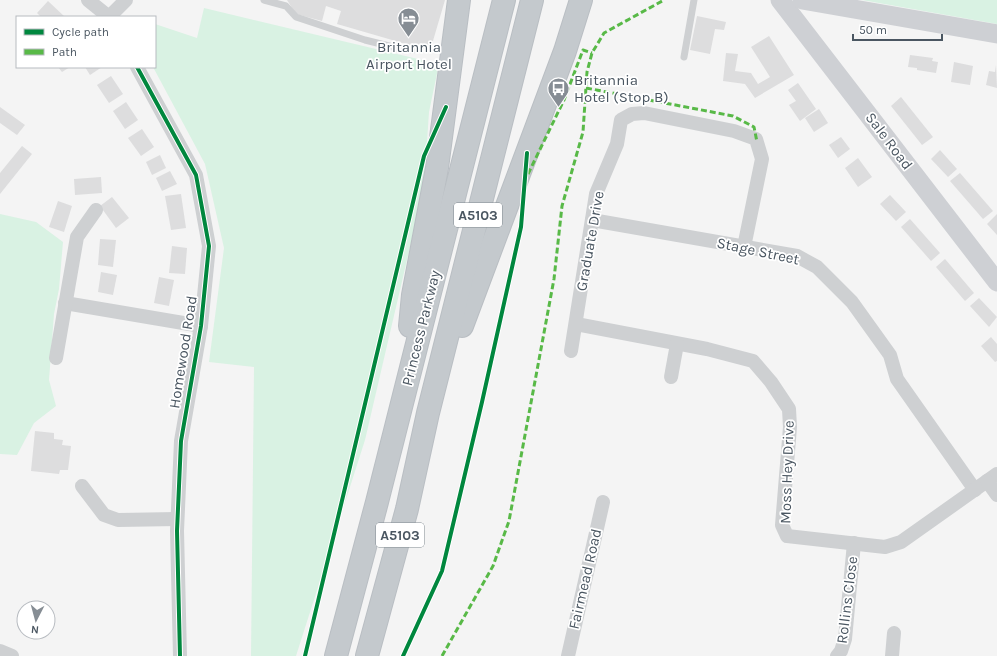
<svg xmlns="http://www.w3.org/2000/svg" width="997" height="656" font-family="Karla,sans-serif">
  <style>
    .green { fill: #d9f2e3 }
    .building { fill: #ddddde }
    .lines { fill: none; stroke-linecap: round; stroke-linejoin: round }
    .trunk-casing { stroke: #b9bec3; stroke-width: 24 }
    .service { stroke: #ced0d2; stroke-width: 7 }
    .minor { stroke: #ced0d2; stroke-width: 14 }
    .secondary { stroke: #ced0d4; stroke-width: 19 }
    .trunk { stroke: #c4c9cd; stroke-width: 22 }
    .quiet { stroke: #58b947; stroke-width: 3; stroke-dasharray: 6 3; stroke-linecap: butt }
    .cycleway-casing { stroke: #fff; stroke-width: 6 }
    .cycleway { stroke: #00873e; stroke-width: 4 }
    .labels { text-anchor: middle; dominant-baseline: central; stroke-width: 3.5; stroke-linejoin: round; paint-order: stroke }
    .shield { fill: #fff; stroke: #808990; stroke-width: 1 }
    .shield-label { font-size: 14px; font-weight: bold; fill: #4a5661 }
    .poi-label { font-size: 15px; fill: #4a5661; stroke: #fff }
    .street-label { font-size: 15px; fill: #4a5661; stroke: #fff }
  </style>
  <rect width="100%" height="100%" fill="#f4f4f4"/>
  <g class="green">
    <path d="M862 0H997V24Z"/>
    <path d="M204 8 439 64 429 112 424 187 365 440 296 656H251L254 367 209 362 224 248 205 164 153 67H155V24L197 38Z"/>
    <path d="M0 214 36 222 63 242 59 289 54 314 49 380 56 406 34 423 17 455 0 454Z"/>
  </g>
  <g class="building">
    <path d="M287 0H445L430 51 337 24 341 11 326 6 322 21 296 14Z"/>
    <path d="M48 1 65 17H41L37 13Z"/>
    <path d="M697 16 726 22 724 30 715 29 710 54 690 50Z"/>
    <path d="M769 36 794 75 755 98 745 84 723 81 726 53 738 54 735 71 751 73 758 84 770 77 751 47Z"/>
    <path d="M910 55 933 58 932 61 938 62 936 73 917 70V68L908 67Z"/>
    <path d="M954 62 973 66 970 85 951 82Z"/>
    <path d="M996 65 997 88 986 85 989 71 995 72Z"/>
    <path d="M58 67H70L62 72Z"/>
    <path d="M85 67H102L90 75Z"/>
    <path d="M111 76 123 94 109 103 97 85Z"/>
    <path d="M798 83 816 109 800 121 789 105 796 101 788 90Z"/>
    <path d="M901 97 933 137 922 145 891 106Z"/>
    <path d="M126 102 138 120 125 129 113 111Z"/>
    <path d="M0 107 25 125 17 135 0 123Z"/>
    <path d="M819 109 828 123 814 132 805 118Z"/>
    <path d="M142 129 154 147 141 156 128 138Z"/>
    <path d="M841 137 850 149 838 158 829 145Z"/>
    <path d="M22 146 32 154 0 194V173Z"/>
    <path d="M940 150 957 169 948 177 931 159Z"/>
    <path d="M160 155 166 168 152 175 146 162Z"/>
    <path d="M858 158 872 177 858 187 845 168Z"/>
    <path d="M170 171 177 184 162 191 156 178Z"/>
    <path d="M960 173 993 211 983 219 950 181Z"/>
    <path d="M101 177 102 193 75 195 74 179Z"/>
    <path d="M181 194 186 228 171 230 165 196Z"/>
    <path d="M890 195 906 212 896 221 880 204Z"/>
    <path d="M112 197 129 218 116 228 100 206Z"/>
    <path d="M58 201 72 206 64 232 49 227Z"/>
    <path d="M997 214V235L987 224Z"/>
    <path d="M910 219 940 253 931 261 901 227Z"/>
    <path d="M100 239 116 240 113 267 98 265Z"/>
    <path d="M172 246 187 248 185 274 169 273Z"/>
    <path d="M945 259 974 293 965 301 936 267Z"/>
    <path d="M101 272 117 275 113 295 98 292Z"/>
    <path d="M159 277 174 280 169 306 154 303Z"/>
    <path d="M979 298 997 317 989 327 970 306Z"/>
    <path d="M991 337 997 344V361L995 362 981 346Z"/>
    <path d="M35 431 54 433V439L63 440 62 445 71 446 68 470H60L59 474 31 471Z"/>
  </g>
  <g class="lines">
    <defs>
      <g id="trunk">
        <path d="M410 326 413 295 437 168 459 0"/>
        <path d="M462 326 565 51 581 0"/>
        <path d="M336 656 377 502 504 0"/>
        <path d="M367 656 407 509 428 413 532 0"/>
      </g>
    </defs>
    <use href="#trunk" class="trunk-casing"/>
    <g class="service">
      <path d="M264 0 286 6 296 17 365 40 401 49 413 50"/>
      <path d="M684 57 694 0"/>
    </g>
    <g class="minor">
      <path d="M88 0 109 17"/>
      <path d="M109 17 126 0"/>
      <path d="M137 67 196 175 209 246 201 326 181 441 177 531 180 656"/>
      <path d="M592 220 797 256 817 267 852 302 890 355 897 379 975 490"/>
      <path d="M65 303 201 326"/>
      <path d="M576 324 707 349 753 361 771 382 789 409 790 427 782 525 787 536 885 547 901 542 997 474"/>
      <path d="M571 351 596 194 617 144 621 120 632 114 644 113 734 131 756 139 762 159 744 247"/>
      <path d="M56 358 77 237 96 210"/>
      <path d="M671 377 677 344"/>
      <path d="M987 481 997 495"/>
      <path d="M82 486 104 515 118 520 177 519"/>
      <path d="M0 651 12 656"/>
      <path d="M568 656 603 502"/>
      <path d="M837 656 841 651 845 639 854 543"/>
      <path d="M892 656 894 633"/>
    </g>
    <g class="secondary">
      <path d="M780 0 997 282"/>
      <path d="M802 0 997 34"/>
    </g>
    <use href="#trunk" class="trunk"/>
    <g class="quiet">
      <path d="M586 88 733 116 754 127 757 142"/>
      <path d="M528 174 564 100 583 50 592 53"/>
      <path d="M442 656 493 566 509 521 554 279 562 206 583 132 587 72 592 53 604 33 664 0"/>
    </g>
    <defs>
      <g id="cycleway">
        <path d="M137 67 196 175 209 246 201 326 181 441 177 531 180 656"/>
        <path d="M305 656 424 156 446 107"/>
        <path d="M403 656 442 571 482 402 521 227 527 153"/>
      </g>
    </defs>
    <use href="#cycleway" class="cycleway-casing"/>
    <use href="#cycleway" class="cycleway"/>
  </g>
  <defs>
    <symbol id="hotel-pin" viewBox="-11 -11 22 30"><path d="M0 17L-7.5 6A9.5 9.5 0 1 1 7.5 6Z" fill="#868d94" stroke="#fff"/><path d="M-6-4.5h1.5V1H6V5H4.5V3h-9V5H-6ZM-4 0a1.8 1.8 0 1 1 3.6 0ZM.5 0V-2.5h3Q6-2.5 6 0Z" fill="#fff"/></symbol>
    <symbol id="bus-pin" viewBox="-11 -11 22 30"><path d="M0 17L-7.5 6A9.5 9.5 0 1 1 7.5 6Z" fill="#868d94" stroke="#fff"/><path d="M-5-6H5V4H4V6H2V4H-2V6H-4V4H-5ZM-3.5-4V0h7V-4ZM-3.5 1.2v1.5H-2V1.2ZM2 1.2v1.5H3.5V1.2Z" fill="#fff"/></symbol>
  </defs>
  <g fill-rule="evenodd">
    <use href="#hotel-pin" x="396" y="6" width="25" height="34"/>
    <use href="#bus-pin" x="546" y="76" width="25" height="34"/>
  </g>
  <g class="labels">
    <g class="shield">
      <rect x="454" y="203" width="48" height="24" rx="3"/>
      <rect x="376" y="523" width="48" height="24" rx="3"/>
    </g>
    <g class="shield-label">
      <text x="478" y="215">A5103</text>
      <text x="400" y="535">A5103</text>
    </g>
    <g class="poi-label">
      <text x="409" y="47">Britannia<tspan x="409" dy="17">Airport Hotel</tspan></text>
      <text x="574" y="80" text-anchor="start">Britannia<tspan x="574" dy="17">Hotel (Stop B)</tspan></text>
    </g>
    <g class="street-label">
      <text transform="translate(889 141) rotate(53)">Sale Road</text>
      <text transform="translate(590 241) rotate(-80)">Graduate Drive</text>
      <text transform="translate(758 251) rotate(12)">Stage Street</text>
      <text transform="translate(421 328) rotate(-76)">Princess Parkway</text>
      <text transform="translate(183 352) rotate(-81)">Homewood Road</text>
      <text transform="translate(787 472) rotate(-88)">Moss Hey Drive</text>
      <text transform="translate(585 579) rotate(-77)">Fairmead Road</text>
      <text transform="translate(847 600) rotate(-83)">Rollins Close</text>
    </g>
  </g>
  <rect x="16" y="16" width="140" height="52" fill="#ffffff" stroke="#b7bbc0"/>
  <rect x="24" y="29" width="20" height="6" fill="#00873e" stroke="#b7bbc0"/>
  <text x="52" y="36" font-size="12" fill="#4a5661">Cycle path</text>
  <rect x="24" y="49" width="20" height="6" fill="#58b947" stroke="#b7bbc0"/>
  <text x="52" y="56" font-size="12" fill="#4a5661">Path</text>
  <g transform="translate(36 620) rotate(186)"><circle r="19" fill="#ffffff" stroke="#b7bbc0"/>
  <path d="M0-3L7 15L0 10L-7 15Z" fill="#868d94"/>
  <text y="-6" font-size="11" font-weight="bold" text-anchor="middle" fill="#4a5661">N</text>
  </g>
  <path d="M853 34v6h89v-6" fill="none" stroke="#4a5661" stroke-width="2"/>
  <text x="859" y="34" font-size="12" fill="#4a5661" stroke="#ffffff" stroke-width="3" paint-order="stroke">50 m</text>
</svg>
